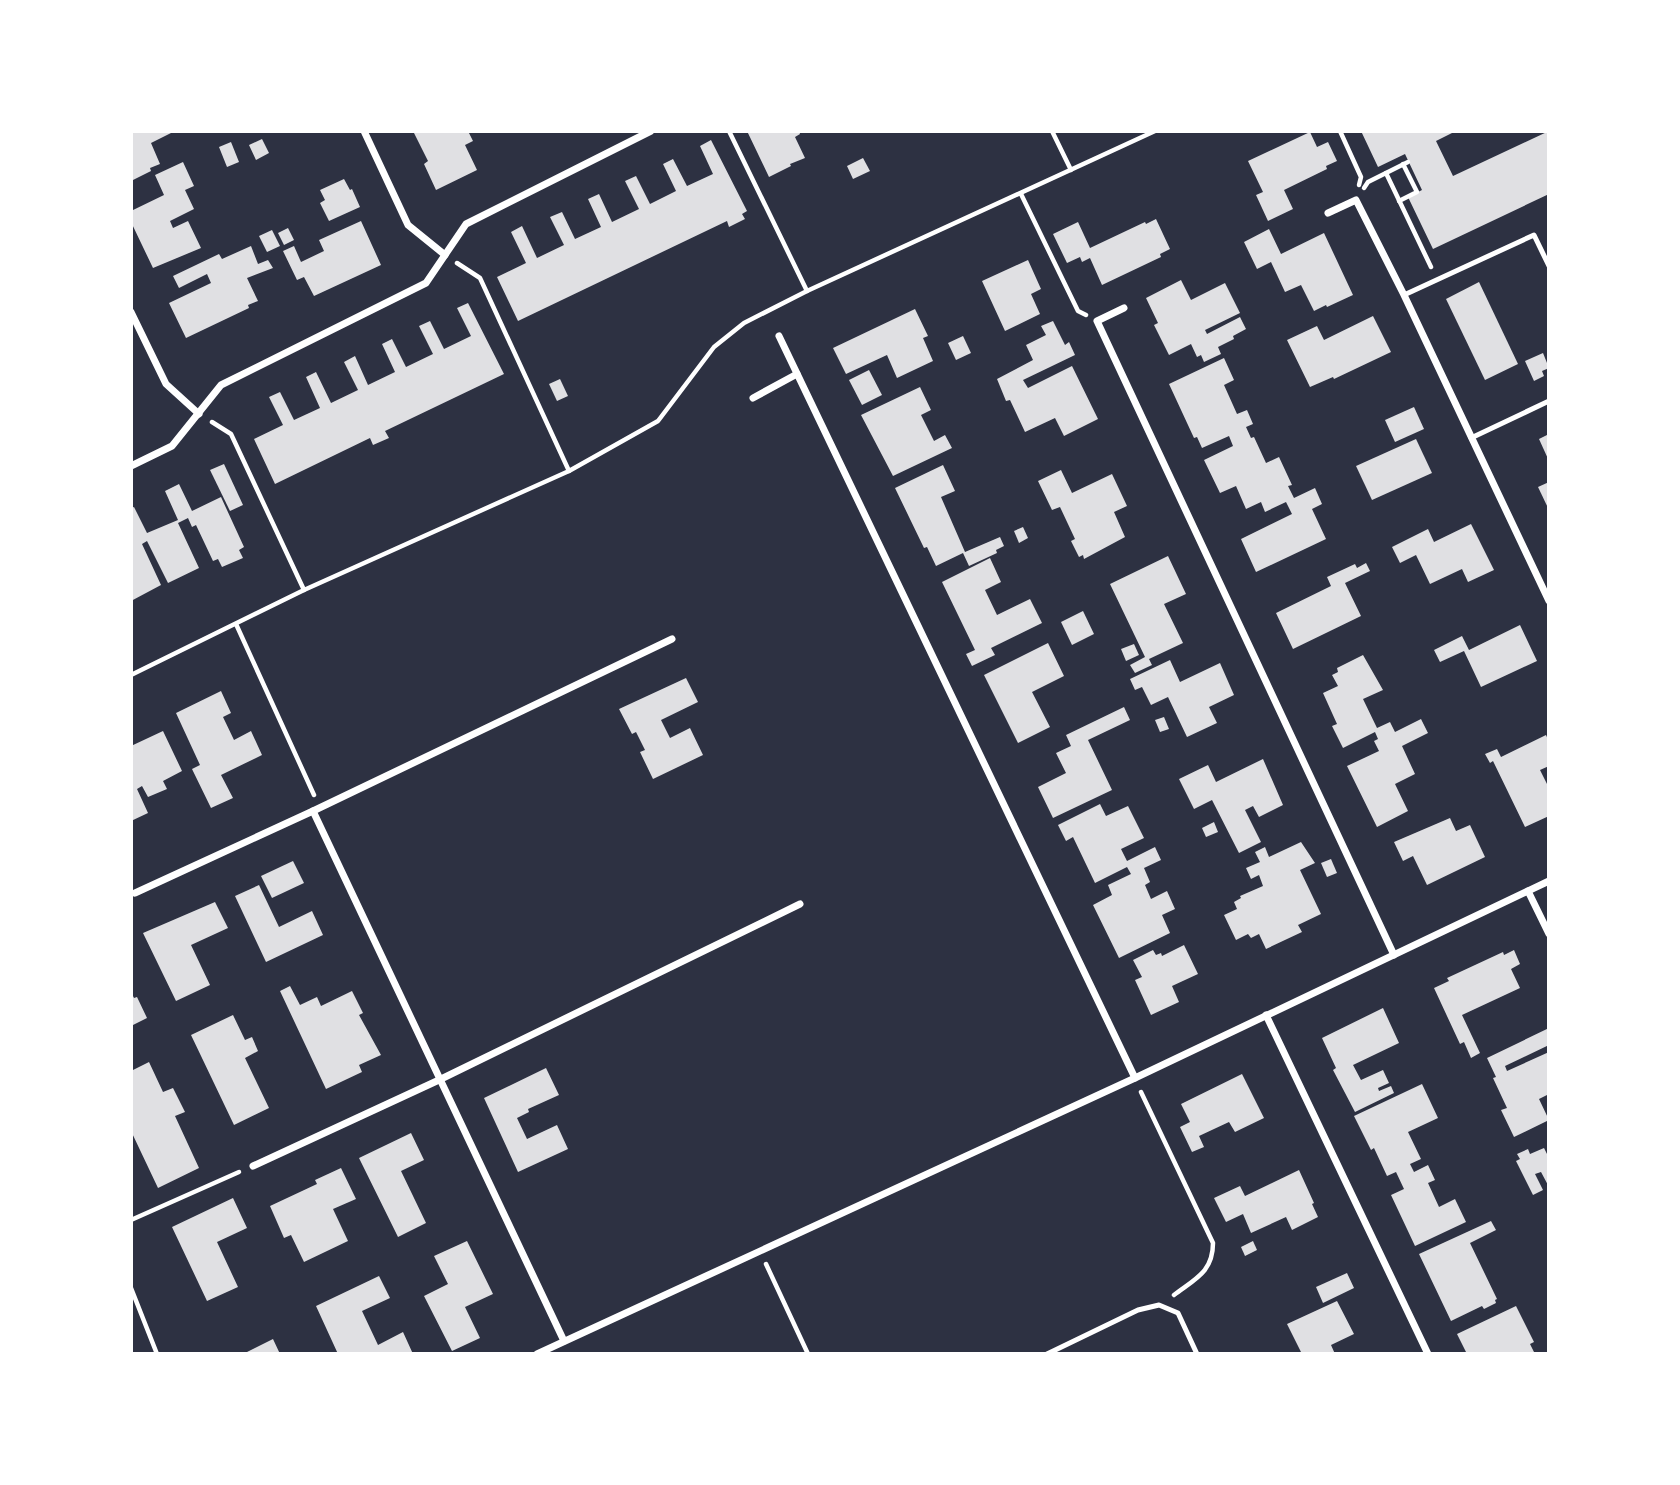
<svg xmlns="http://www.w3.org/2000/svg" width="1680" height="1485" font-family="Manrope,sans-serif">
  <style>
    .building { fill: #e0e0e3 }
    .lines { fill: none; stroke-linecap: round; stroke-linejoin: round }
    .path { stroke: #fff; stroke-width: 4.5 }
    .service { stroke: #fff; stroke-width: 5 }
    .minor { stroke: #fff; stroke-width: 7 }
  </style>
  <rect width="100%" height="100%" fill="#2d3142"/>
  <g class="building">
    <path d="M131 131H175L151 143 160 164 150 168 151 171 131 181Z"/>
    <path d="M413 131H468L473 141 465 145 477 170 436 190 424 164 428 161Z"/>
    <path d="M747 131H799L800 134 795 137 805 158 790 164 791 166 769 177Z"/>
    <path d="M1361 131H1456L1436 141 1453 176 1549 131V194L1433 249 1408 197 1422 190 1405 154 1378 167Z"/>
    <path d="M1310 132 1317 147 1328 142 1337 161 1326 166 1327 169 1284 190 1293 209 1268 221 1256 195 1263 192 1248 161Z"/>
    <path d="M262 139 269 153 256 160 249 145Z"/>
    <path d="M711 140 747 211 742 214 745 219 729 227 727 221 518 321 497 277 526 263 511 232 522 226 537 258 564 245 550 217 562 212 575 239 601 227 588 199 599 194 612 222 639 209 625 181 636 176 650 204 676 191 663 164 673 159 687 186 713 174 700 146Z"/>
    <path d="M231 142 239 162 227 167 219 147Z"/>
    <path d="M863 158 870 171 853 179 847 166Z"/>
    <path d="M183 162 194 186 185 190 194 209 170 221 173 228 188 221 201 248 153 268 131 222V211L164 195 155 175Z"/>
    <path d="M344 179 350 190 352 189 360 207 329 221 320 203 325 200 320 190Z"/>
    <path d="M1156 219 1170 249 1160 254 1161 257 1102 285 1090 258 1082 262 1080 257 1067 263 1053 234 1078 222 1090 248 1145 222 1146 224Z"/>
    <path d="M361 221 381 265 314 296 304 277 297 280 283 251 294 246 301 262 324 251 319 240Z"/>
    <path d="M288 228 294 240 284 245 278 233Z"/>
    <path d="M1269 229 1281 254 1324 233 1353 295 1327 307 1326 305 1314 311 1301 285 1285 292 1271 262 1257 269 1244 242Z"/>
    <path d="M272 230 280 246 267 252 259 236Z"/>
    <path d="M251 246 258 264 268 260 273 268 247 278 258 301 248 305 249 308 186 338 169 303 211 283 207 274 179 288 173 276 219 254 222 259Z"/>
    <path d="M1028 260 1041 289 1031 294 1040 314 1005 331 982 281Z"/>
    <path d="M1181 280 1191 300 1225 283 1240 313 1205 330 1207 334 1240 317 1246 329 1233 336 1234 339 1218 347 1221 354 1204 362 1201 355 1197 357 1191 344 1169 355 1154 325 1158 323 1146 298Z"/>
    <path d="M1479 282 1518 364 1485 380 1446 299Z"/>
    <path d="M468 303 504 374 385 431 389 438 373 445 370 438 275 484 254 439 283 425 269 397 280 392 294 420 320 408 306 377 316 372 331 403 358 390 344 362 355 356 368 385 395 372 382 344 392 339 406 367 433 354 419 326 430 321 444 349 471 336 457 308Z"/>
    <path d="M915 309 928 336 923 338 933 361 897 378 887 355 846 374 833 348Z"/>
    <path d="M1373 316 1391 352 1334 379 1333 377 1310 387 1287 340 1317 326 1324 340Z"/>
    <path d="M1053 321 1065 345 1069 342 1075 355 1023 380 1028 388 1072 366 1098 419 1064 436 1055 418 1025 432 1010 400 1006 401 997 379 1033 360 1026 345 1046 335 1041 326Z"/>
    <path d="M963 336 971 353 956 360 948 343Z"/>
    <path d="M1543 353 1549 368 1542 371 1544 376 1534 381 1525 361Z"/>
    <path d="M1224 358 1234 380 1224 385 1237 414 1247 410 1253 424 1246 427 1251 438 1254 437 1266 463 1279 457 1292 485 1288 486 1294 498 1315 488 1322 504 1312 509 1326 539 1256 572 1241 539 1292 514 1286 502 1265 512 1261 502 1246 509 1236 486 1220 493 1204 460 1233 446 1229 436 1202 448 1197 437 1194 438 1169 384Z"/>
    <path d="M869 370 882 395 862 405 849 380Z"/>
    <path d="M560 379 568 396 557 401 549 384Z"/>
    <path d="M920 387 931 410 921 415 934 441 945 435 952 448 893 476 861 415Z"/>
    <path d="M1414 407 1424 429 1395 442 1385 420Z"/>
    <path d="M1549 434V461L1539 439Z"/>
    <path d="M1416 439 1432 473 1372 500 1356 466Z"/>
    <path d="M224 464 243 505 230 511 210 470Z"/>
    <path d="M943 465 955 491 941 497 965 552 1000 537 1004 546 996 550 997 553 969 566 963 553 936 566 927 547 924 548 895 488Z"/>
    <path d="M1061 470 1072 493 1112 474 1127 506 1114 512 1125 537 1084 559 1083 555 1079 557 1071 541 1075 539 1060 507 1052 510 1038 481Z"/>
    <path d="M1549 482V510L1538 487Z"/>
    <path d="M179 484 192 511 221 497 244 547 239 550 243 558 222 567 218 559 213 561 196 525 192 527 188 518 178 523 199 568 168 583 147 541 142 544 161 585 131 601V508L134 507 147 533 178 520 165 491Z"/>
    <path d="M1471 524 1494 570 1468 582 1462 569 1430 584 1416 555 1400 563 1392 547 1428 529 1434 542Z"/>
    <path d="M1023 527 1028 538 1019 543 1014 531Z"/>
    <path d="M1168 556 1186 594 1164 604 1183 643 1149 659 1152 665 1135 673 1130 665 1145 657 1110 584Z"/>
    <path d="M990 558 1001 582 985 590 997 615 1030 599 1042 623 991 648 995 655 972 666 966 654 975 650 942 582Z"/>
    <path d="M1366 563 1370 571 1345 583 1361 616 1293 649 1276 613 1331 586 1327 577 1355 564 1357 568Z"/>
    <path d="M1083 611 1094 634 1072 645 1061 622Z"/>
    <path d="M1520 625 1537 661 1481 687 1464 651 1440 662 1434 650 1462 636 1469 650Z"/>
    <path d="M1048 643 1064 676 1032 692 1050 727 1018 743 984 675Z"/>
    <path d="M1134 644 1139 655 1126 661 1121 649Z"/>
    <path d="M1363 655 1383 690 1363 699 1377 728 1390 722 1395 732 1421 719 1428 733 1402 746 1415 774 1395 784 1408 811 1377 827 1347 766 1379 751 1374 741 1378 739 1375 732 1343 748 1332 726 1337 724 1323 693 1338 686 1332 675 1338 672 1337 668Z"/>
    <path d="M1170 660 1180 682 1220 663 1234 695 1209 707 1217 723 1187 737 1168 697 1151 705 1142 687 1135 690 1130 679Z"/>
    <path d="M686 678 698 702 661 720 670 738 690 728 703 755 653 779 640 752 645 750 636 732 632 734 619 709Z"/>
    <path d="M221 691 231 713 223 717 234 740 251 731 262 755 221 775 233 798 211 808 192 769 200 765 176 713Z"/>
    <path d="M1124 707 1130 720 1088 740 1112 790 1053 818 1038 787 1066 773 1056 753 1071 746 1066 735Z"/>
    <path d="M1164 717 1169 729 1160 732 1155 720Z"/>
    <path d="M163 731 182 771 163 781 167 789 148 797 142 786 137 789 148 813 131 821V746Z"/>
    <path d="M1546 735 1549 742V766L1540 770 1549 788V816L1525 827 1493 761 1490 763 1485 754 1497 749 1501 757Z"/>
    <path d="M1263 759 1283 805 1259 817 1253 806 1245 810 1261 842 1239 853 1212 800 1194 809 1179 779 1208 765 1216 782Z"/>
    <path d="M1100 804 1106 816 1128 806 1144 838 1121 849 1127 861 1155 847 1161 860 1144 868 1150 882 1145 885 1151 899 1167 891 1175 909 1162 915 1170 933 1119 958 1093 905 1112 895 1108 885 1131 874 1127 867 1095 883 1073 837 1066 841 1058 825Z"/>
    <path d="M1450 818 1456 831 1470 825 1485 857 1427 885 1413 856 1403 861 1394 842Z"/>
    <path d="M1214 822 1218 832 1206 837 1202 828Z"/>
    <path d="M1301 842 1315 863 1300 870 1321 914 1298 925 1302 932 1266 949 1259 934 1251 938 1248 934 1236 940 1224 915 1237 909 1234 902 1241 898 1240 896 1263 886 1259 875 1251 879 1246 868 1260 862 1255 852 1265 847 1269 857Z"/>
    <path d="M1331 859 1337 873 1327 877 1321 863Z"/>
    <path d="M293 861 304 883 272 898 261 876Z"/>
    <path d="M259 885 279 927 312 911 323 935 266 962 235 896Z"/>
    <path d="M215 902 228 928 191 945 210 985 176 1001 143 933Z"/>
    <path d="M1184 945 1198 974 1172 986 1179 1002 1151 1015 1135 980 1142 977 1133 960 1153 950 1156 955 1161 953 1162 956Z"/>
    <path d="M1514 950 1520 964 1511 969 1520 988 1462 1015 1480 1053 1471 1058 1464 1042 1460 1044 1434 988 1449 981 1447 978 1503 952 1504 955Z"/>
    <path d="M290 986 300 1005 317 997 321 1006 352 991 363 1013 359 1015 381 1055 359 1065 362 1072 326 1089 280 991Z"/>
    <path d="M131 992 134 998 137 997 147 1018 131 1026Z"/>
    <path d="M1383 1008 1399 1043 1353 1065 1361 1080 1383 1070 1389 1083 1378 1088 1379 1091 1391 1086 1394 1093 1355 1112 1333 1070 1336 1068 1322 1038Z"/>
    <path d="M233 1015 245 1040 252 1037 258 1051 245 1058 269 1108 234 1125 191 1035Z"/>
    <path d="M1549 1028V1045L1505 1066 1507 1071 1549 1052V1094L1539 1099 1549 1120 1514 1137 1501 1110 1507 1108 1493 1078 1496 1077 1487 1058Z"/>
    <path d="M149 1062 163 1092 173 1088 185 1112 175 1116 199 1168 158 1188 131 1131V1071Z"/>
    <path d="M546 1068 559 1095 528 1109 529 1112 517 1118 527 1139 557 1125 568 1149 518 1172 484 1098Z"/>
    <path d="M1242 1074 1264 1118 1235 1132 1229 1122 1199 1136 1204 1147 1192 1152 1180 1127 1190 1122 1181 1104Z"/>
    <path d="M1422 1084 1438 1118 1408 1132 1421 1159 1410 1164 1414 1172 1428 1165 1435 1180 1428 1183 1439 1207 1455 1199 1466 1222 1415 1246 1391 1195 1404 1189 1396 1172 1387 1176 1374 1148 1371 1150 1354 1116Z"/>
    <path d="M411 1133 424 1160 401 1171 426 1223 398 1237 359 1158Z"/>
    <path d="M1544 1148 1549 1158V1187L1541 1172 1535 1174 1543 1190 1533 1195 1516 1161 1520 1159 1517 1154 1528 1149 1530 1154Z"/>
    <path d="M341 1168 356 1199 333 1209 348 1241 304 1262 291 1235 284 1238 270 1206 317 1184 315 1180Z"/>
    <path d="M1299 1170 1314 1203 1312 1204 1318 1217 1292 1230 1286 1217 1251 1233 1243 1214 1226 1222 1214 1198 1240 1186 1245 1196Z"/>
    <path d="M233 1198 247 1228 217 1242 238 1287 207 1301 172 1227Z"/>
    <path d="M1491 1221 1496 1230 1470 1243 1497 1299 1495 1300 1496 1303 1484 1309 1482 1306 1451 1321 1419 1254Z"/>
    <path d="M467 1241 493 1294 465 1307 480 1338 452 1351 424 1296 448 1284 434 1256Z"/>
    <path d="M1253 1241 1257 1250 1245 1256 1241 1247Z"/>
    <path d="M1347 1273 1354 1288 1323 1303 1316 1287Z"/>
    <path d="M379 1276 390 1298 362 1311 378 1345 403 1332 413 1354H338L316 1306Z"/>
    <path d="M1337 1301 1354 1334 1331 1345 1335 1354H1302L1287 1324Z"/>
    <path d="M1516 1306 1534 1342 1530 1344 1535 1354H1467L1457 1334Z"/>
    <path d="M273 1339 280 1354H243Z"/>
  </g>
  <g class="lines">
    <g class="path">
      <path d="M729 131 807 291"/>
      <path d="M1052 131 1071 170"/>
      <path d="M1340 131 1361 177 1359 185"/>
      <path d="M1386 173 1431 267"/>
      <path d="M1364 188 1368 182 1408 162"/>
      <path d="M1021 194 1078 311 1086 315"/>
      <path d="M1399 201 1417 192 1403 164"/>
      <path d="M457 263 480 278 569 471"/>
      <path d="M212 422 231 434 304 590"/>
      <path d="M236 624 314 795"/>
      <path d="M131 675 304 590 569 471 658 421 714 347 744 323 807 291 1155 131"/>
      <path d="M1141 1092 1213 1243C1213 1272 1195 1279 1174 1295"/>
      <path d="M131 1220 239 1172"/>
      <path d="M766 1264 808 1354"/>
      <path d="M131 1288 157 1354"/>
    </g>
    <g class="service">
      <path d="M1404 295 1534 235 1549 266"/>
      <path d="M1471 438 1549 401"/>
      <path d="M1047 1354 1138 1310 1159 1305 1178 1313 1197 1354"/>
    </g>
    <g class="minor">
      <path d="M364 131 408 225 445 255"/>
      <path d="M1328 213 1356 200 1404 295 1549 601"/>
      <path d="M1124 308 1097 321 1394 955"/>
      <path d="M131 312 166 384 199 414"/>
      <path d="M779 336 1135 1078"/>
      <path d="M753 398 797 374"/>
      <path d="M131 466 172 446 221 385 426 283 466 224 651 131"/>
      <path d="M313 811 672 639"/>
      <path d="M1528 891 1549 934"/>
      <path d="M135 893 313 811 564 1341"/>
      <path d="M1266 1015 1428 1354"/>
      <path d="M253 1166 439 1080 800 904"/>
      <path d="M537 1354 1135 1078 1549 881"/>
    </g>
  </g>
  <rect width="1680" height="1485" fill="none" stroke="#ffffff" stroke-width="266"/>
</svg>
